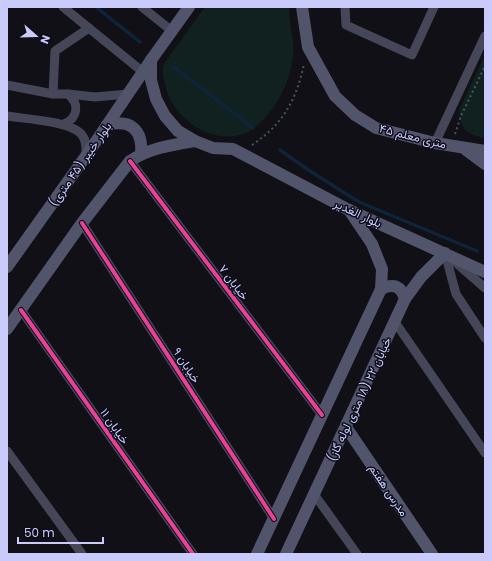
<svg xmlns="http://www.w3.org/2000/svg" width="492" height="561" font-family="Poppins,Vazirmatn,sans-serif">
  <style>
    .green { fill: #102120 }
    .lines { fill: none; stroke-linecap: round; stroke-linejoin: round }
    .stream { stroke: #0f2439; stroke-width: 3.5 }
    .path { stroke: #46555d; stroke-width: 2; stroke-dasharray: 2 3; stroke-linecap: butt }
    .street { stroke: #454657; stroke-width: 9 }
    .secondary { stroke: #51546a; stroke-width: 12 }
    .cycleway-casing { stroke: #0d0c1a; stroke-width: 6 }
    .cycleway { stroke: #ea4096; stroke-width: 4 }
    .labels { text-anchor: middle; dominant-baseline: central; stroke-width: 3; stroke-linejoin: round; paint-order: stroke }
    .street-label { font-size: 12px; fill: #cacbfa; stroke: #0d0c1a }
  </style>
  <rect width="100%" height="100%" fill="#101016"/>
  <g class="green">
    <path d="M205 7H289C289 23 295 43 293 58 289 85 275 112 254 128 251 130 249 132 246 133 213 146 174 120 166 88 164 81 161 70 164 64 167 58 173 52 176 47 186 33 195 20 205 7Z"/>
    <path d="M485 55V138C467 135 460 129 459 110Z"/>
  </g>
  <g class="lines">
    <g class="stream">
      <path d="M96 7 140 42"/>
      <path d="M174 67 253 128"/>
      <path d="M280 150 310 171 359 202 477 251"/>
    </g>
    <g class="path">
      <path d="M455 134 461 116 485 66"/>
      <path d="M252 145C283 124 296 101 304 64"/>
    </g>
    <g class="street">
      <path d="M63 7 143 72"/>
      <path d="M142 7 172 31"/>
      <path d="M345 7 346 25 412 55 434 7"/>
      <path d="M7 85 53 94H68L95 97 128 94"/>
      <path d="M53 94 55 51 89 28"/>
      <path d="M7 116C25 119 71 121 82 135 87 141 86 149 86 156"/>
      <path d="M64 124C78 118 80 104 68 94"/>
      <path d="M435 143 485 36"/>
      <path d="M130 161 322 415"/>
      <path d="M82 223 274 519"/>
      <path d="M445 253 456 294 485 338"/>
      <path d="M453 260 485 288"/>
      <path d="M21 310 193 554"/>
      <path d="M395 322 485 453"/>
      <path d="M7 451 82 554"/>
      <path d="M314 494 357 554"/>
    </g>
    <g class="secondary">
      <path d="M189 7 151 60V80L156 99 165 116 178 131 195 141 213 148 233 149 349 210 485 272"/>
      <path d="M302 7 308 47 335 96 355 115 376 128 435 143 485 151"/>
      <path d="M107 125C131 119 143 130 141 154"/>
      <path d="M466 150 485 164"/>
      <path d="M7 267 86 156 151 60"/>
      <path d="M381 289C394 283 401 286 405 299"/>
      <path d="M7 329 82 223 130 161C150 148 171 145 195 141"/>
      <path d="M346 427 432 554"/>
      <path d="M257 554 381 289 382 269 372 244 349 210"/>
      <path d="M286 554 405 299 421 277 445 253"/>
    </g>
    <defs>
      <g id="cycleway">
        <path d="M130 161 322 415"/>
        <path d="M82 223 274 519"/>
        <path d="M21 310 193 554"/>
      </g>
    </defs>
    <use href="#cycleway" class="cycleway-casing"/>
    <use href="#cycleway" class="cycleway"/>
  </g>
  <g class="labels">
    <g class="street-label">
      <text transform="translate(413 136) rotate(14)">۴۵ متری معلم</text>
      <text transform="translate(80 164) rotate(-55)">بلوار خیبر (۴۵ متری)</text>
      <text transform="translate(358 213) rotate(25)">بلوار الغدیر</text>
      <text transform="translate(234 282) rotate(53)">خیابان ۷</text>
      <text transform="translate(187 365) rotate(57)">خیابان ۹</text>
      <text transform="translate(359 399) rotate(-65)">خیابان ۲۲ (۱۸ متری لوله گاز)</text>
      <text transform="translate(115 426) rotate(55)">خیابان ۱۱</text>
      <text transform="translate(389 490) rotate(56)">مدرس هفتم</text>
    </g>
  </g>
  <rect width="492" height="561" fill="none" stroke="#cacbfa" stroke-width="16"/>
  <g transform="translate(36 36) rotate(110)" stroke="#0d0c1a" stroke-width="3" paint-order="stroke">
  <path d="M0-3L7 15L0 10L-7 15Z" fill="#cacbfa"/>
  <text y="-6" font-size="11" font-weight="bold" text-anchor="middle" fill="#cacbfa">N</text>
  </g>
  <path d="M18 537v6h85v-6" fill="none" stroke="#cacbfa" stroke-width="2"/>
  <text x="24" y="537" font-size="12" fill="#cacbfa" stroke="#0d0c1a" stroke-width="3" paint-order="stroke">50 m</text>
</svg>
